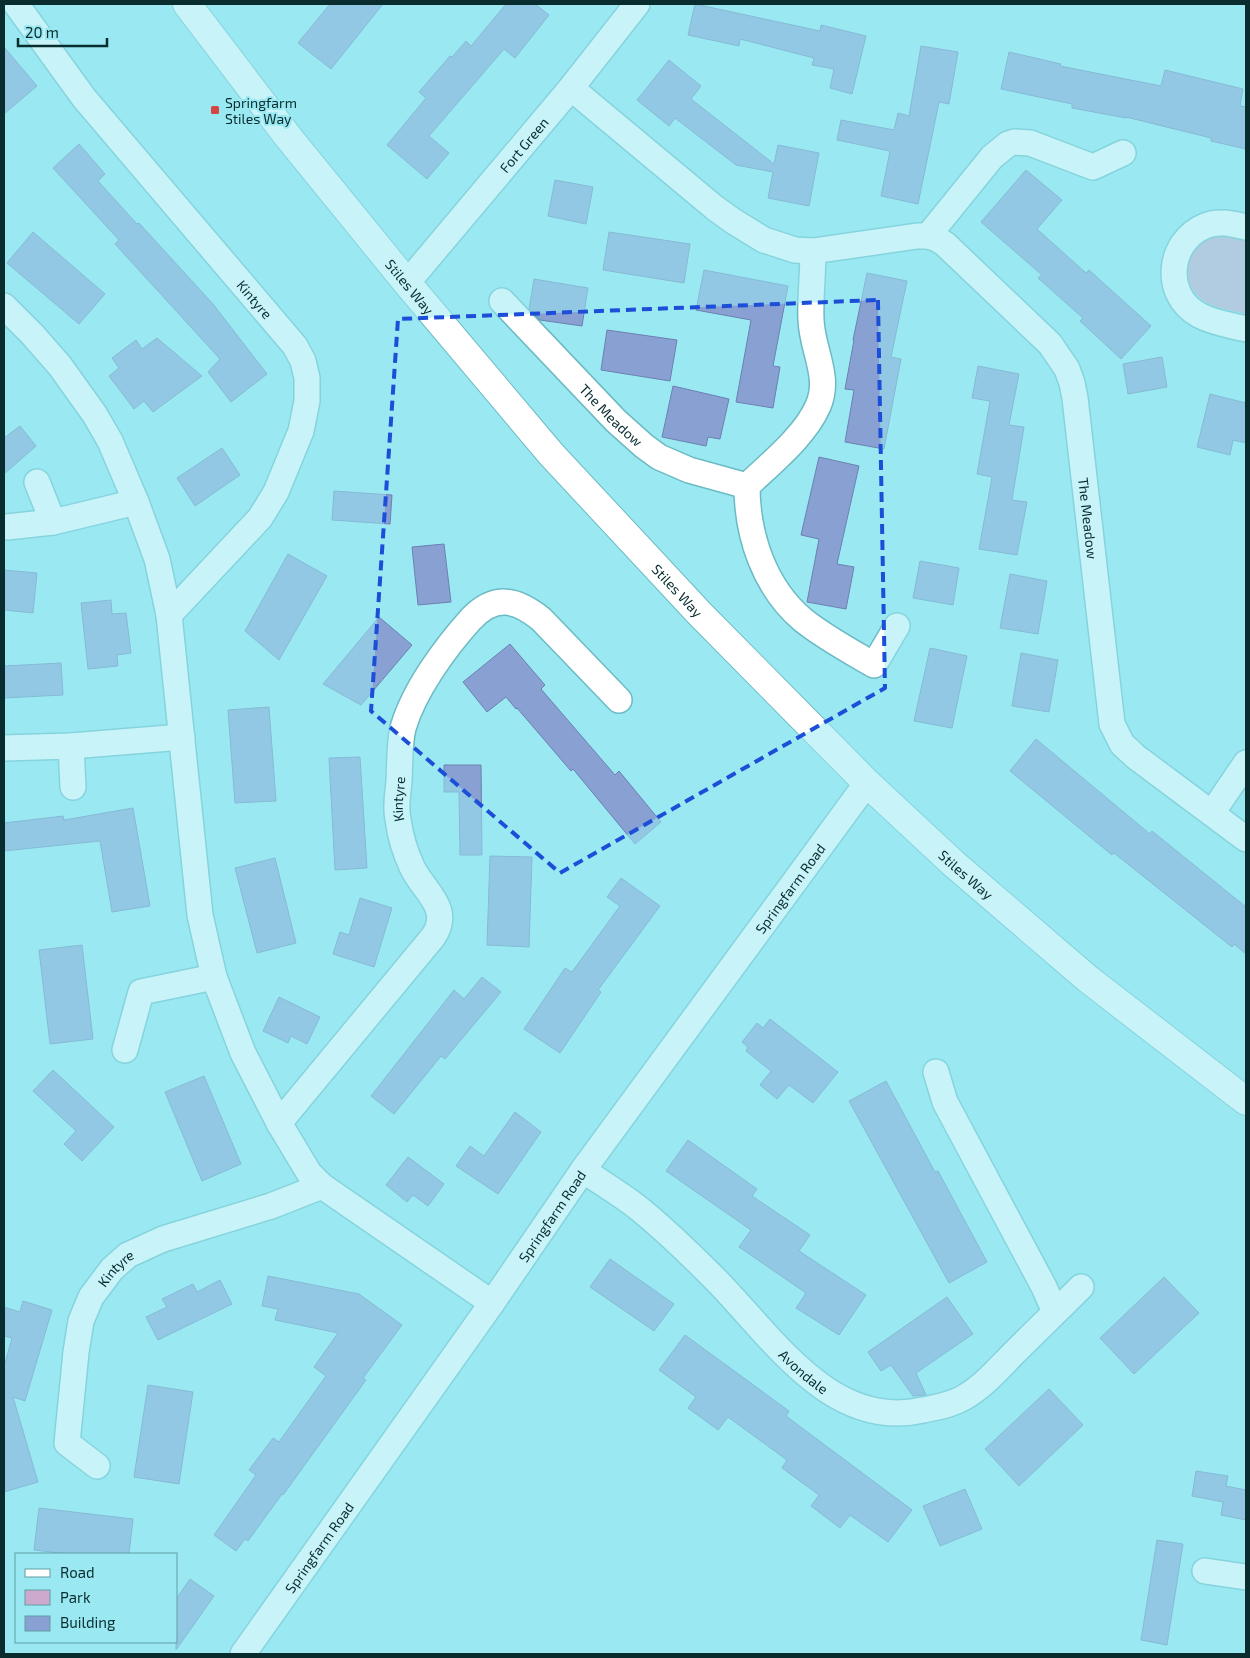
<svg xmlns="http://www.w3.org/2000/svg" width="1250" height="1658" font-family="'Exo 2',sans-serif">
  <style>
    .green { fill: #cca9cd }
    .building { fill: #89a0d3; stroke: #6b81b1 }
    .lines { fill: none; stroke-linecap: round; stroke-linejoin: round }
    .street-casing { stroke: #6cbac3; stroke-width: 28 }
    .secondary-casing { stroke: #6cbac3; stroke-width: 30 }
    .street { stroke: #fff; stroke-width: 25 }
    .secondary { stroke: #fff; stroke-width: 28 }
    .marked { fill: none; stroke: #1d4ed8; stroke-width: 4; stroke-dasharray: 10 6; stroke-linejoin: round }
    .poi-dot { fill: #d54643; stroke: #9ae9f2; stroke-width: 2 }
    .labels { text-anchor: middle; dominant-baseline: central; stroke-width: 4; stroke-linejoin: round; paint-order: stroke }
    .poi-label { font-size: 14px; fill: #092c2f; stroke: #9ae9f2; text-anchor: start }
    .street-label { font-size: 14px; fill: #092c2f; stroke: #9ae9f2 }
  </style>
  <rect width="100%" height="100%" fill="#9ae9f2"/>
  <path class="green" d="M1210 233 1246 236V314C1234 311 1220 309 1209 304 1190 295 1180 270 1190 251 1193 244 1204 238 1210 233Z"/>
  <g class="building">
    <path d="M330 4H383L331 69 298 43Z"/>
    <path d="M506 4H535L549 15 515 58 504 49 429 136 449 153 427 179 387 145 426 98 419 92 450 56 452 57 466 41 471 46Z"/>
    <path d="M695 4 820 31 821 25 866 36 852 94 830 88 834 69 812 65 814 58 740 39 739 46 688 35Z"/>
    <path d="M921 46 958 52 949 104 939 102 918 204 881 196 890 151 837 140 841 120 894 130 898 113 909 116Z"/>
    <path d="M4 47 37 86 4 114Z"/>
    <path d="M1009 52 1061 64 1060 66 1161 86 1165 70 1243 89 1240 106 1246 107V149L1211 141V138L1126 117V118L1072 108V104L1001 89Z"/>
    <path d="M669 60 701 86 691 99 774 164 778 145 819 153 809 206 768 198 773 172 736 165 675 118 669 126 637 100Z"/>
    <path d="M79 144 105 174 98 181 137 224 139 223 213 304 267 374 231 402 208 372 220 359 115 244 119 240 53 168Z"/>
    <path d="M1026 170 1062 200 1037 229 1086 273 1089 270 1151 326 1121 359 1080 321 1083 318 1038 278 1042 275 981 222Z"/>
    <path d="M555 180 593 187 586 224 548 216Z"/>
    <path d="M33 232 105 294 79 324 7 263Z"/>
    <path d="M609 232 690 244 684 283 603 270Z"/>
    <path d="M704 270 788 286 773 366 780 367 773 408 736 402 751 320 696 310Z"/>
    <path d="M867 273 907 281 891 357 901 359 884 449 845 442 854 390 845 389 854 340H853Z"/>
    <path d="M534 279 588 288 582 326 540 320 529 309Z"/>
    <path d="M607 330 677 340 670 381 601 370Z"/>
    <path d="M157 338 202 376 153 412 144 401 134 409 109 376 119 368 112 358 136 340 142 349Z"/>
    <path d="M1162 357 1167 387 1128 394 1123 364Z"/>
    <path d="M978 366 1019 374 1009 425 1024 427 1012 500 1027 502 1017 555 979 549 992 477 977 474 990 401 972 398Z"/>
    <path d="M673 386 729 399 720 439 708 437 706 446 662 437Z"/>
    <path d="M1210 394 1246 403V443L1233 440 1230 455 1197 447Z"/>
    <path d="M20 426 36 446 4 474V438Z"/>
    <path d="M222 448 240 475 195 506 177 478Z"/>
    <path d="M819 457 859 466 837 564 854 567 846 609 807 602 819 539 801 535Z"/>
    <path d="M334 491 392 495 390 524 332 520Z"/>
    <path d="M444 544 451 602 418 605 412 547Z"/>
    <path d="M288 554 327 576 279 660 245 631Z"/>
    <path d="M920 561 959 568 953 605 913 598Z"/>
    <path d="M4 570 37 573 33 613 4 610Z"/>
    <path d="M1010 574 1047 581 1038 634 1000 628Z"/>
    <path d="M111 600 112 614 126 613 131 653 117 655 118 666 88 669 81 603Z"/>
    <path d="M379 617 412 645 361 705 323 684Z"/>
    <path d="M510 644 545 685 541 689 615 775 619 771 661 822 635 844 573 769 571 771 517 708 516 709 506 697 487 712 463 682Z"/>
    <path d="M930 648 967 656 952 728 914 721Z"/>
    <path d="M1021 653 1058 660 1049 712 1012 706Z"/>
    <path d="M61 663 63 695 4 698V666Z"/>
    <path d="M269 707 276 801 235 803 228 710Z"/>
    <path d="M1036 739 1150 834 1152 831 1246 907V954L1234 944 1232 947 1114 853 1112 855 1010 771Z"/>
    <path d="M360 757 367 868 335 870 329 758Z"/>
    <path d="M444 765H481L482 855H460L459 792H444Z"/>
    <path d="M133 808 150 906 112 912 100 841 4 851V823L63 816 64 820Z"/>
    <path d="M490 856 532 857 529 947 487 945Z"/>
    <path d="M275 858 296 943 257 953 235 868Z"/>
    <path d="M621 878 660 906 598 990 601 992 560 1053 524 1029 565 968 572 972 620 906 607 897Z"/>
    <path d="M360 898 392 908 374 967 333 954 340 932 349 935Z"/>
    <path d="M82 945 93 1039 50 1044 39 950Z"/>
    <path d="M482 977 501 992 445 1059 441 1056 394 1114 371 1096 454 990 464 999Z"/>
    <path d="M279 997 320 1017 307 1044 291 1036 288 1043 263 1031Z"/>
    <path d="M770 1019 838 1072 813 1103 789 1085 777 1099 760 1085 771 1071 746 1051 748 1047 742 1042 757 1023 763 1028Z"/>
    <path d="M53 1070 114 1127 82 1161 64 1144 76 1131 33 1091Z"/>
    <path d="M204 1076 241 1164 202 1181 165 1092Z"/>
    <path d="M886 1081 935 1172 938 1171 987 1262 949 1283 849 1101Z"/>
    <path d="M515 1112 541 1132 498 1194 456 1166 470 1146 484 1156Z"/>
    <path d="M688 1140 757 1189 752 1196 810 1235 799 1251 866 1295 839 1335 796 1308 806 1293 739 1247 751 1230 666 1171Z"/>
    <path d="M408 1157 444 1184 428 1206 413 1195 407 1202 386 1185Z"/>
    <path d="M610 1259 674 1304 654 1331 590 1287Z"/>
    <path d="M268 1276 359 1294 402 1325 363 1378 366 1380 283 1495 282 1494 248 1541 245 1539 236 1551 214 1535 256 1475 249 1470 273 1438 279 1442 326 1376 314 1367 338 1333 275 1320 278 1309 262 1306Z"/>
    <path d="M1164 1277 1199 1313 1134 1374 1100 1338Z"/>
    <path d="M220 1280 232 1304 158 1340 146 1317 167 1307 162 1299 193 1284 197 1292Z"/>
    <path d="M947 1297 973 1334 916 1373 926 1395 913 1396 891 1365 881 1371 868 1352Z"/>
    <path d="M23 1301 52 1310 25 1401 13 1397 38 1482 4 1492V1367L12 1338 4 1336V1307L20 1312Z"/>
    <path d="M685 1335 789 1411 786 1416 912 1510 888 1542 850 1515 840 1528 811 1506 819 1495 782 1468 787 1460 728 1417 718 1430 688 1408 696 1397 659 1370Z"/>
    <path d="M148 1385 193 1392 179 1484 134 1477Z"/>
    <path d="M1049 1389 1083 1425 1019 1486 985 1449Z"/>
    <path d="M1196 1471 1228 1476 1226 1486 1246 1490V1520L1221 1515 1223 1502 1192 1496Z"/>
    <path d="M965 1489 982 1529 940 1546 923 1506Z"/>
    <path d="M39 1508 133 1519 129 1554H68L34 1550Z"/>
    <path d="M1157 1540 1183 1544 1167 1645 1141 1640Z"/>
    <path d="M190 1579 214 1596 176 1650V1599Z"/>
  </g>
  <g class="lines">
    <defs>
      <g id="street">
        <path id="s1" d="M16 4 84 98 295 346 303 361 307 378V401L301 431 276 492 260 518 169 615"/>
        <path id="s2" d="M571 88 715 208 733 221 764 240 795 250 813 251 917 236H928L937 239 945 244 1050 344 1067 369 1072 383 1075 398 1112 724 1122 744 1136 757 1246 839"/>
        <path d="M1246 227C1233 224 1218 220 1205 226 1168 241 1162 295 1199 315 1213 323 1231 325 1246 329"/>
        <path d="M928 236 992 157 1008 144 1014 142 1030 143 1093 167 1123 153"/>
        <path d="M813 251C813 274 810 298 811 320 812 350 831 377 818 406 805 436 771 463 747 486 747 535 764 587 803 620 824 637 850 651 874 665L897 626"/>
        <path id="s3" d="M407 283 571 88 637 4"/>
        <path id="s4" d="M502 301 616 421 644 446 659 457 689 470 747 486"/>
        <path d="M4 306 32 334 60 366 95 415 110 441 136 502 157 559 169 615 200 915 214 977 243 1053 279 1123 309 1173 322 1186 492 1303"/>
        <path d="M37 482 53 522"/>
        <path d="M7 527 53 522 136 502"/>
        <path d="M71 746 73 787"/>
        <path d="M4 748 71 746 182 737"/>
        <path d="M1212 813 1246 763"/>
        <path d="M125 1050 141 992 214 977"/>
        <path d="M936 1072 945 1102 1044 1287 1055 1312"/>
        <path id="s5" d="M279 1123 433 937C453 908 423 891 412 867 405 852 400 835 398 819 395 807 398 794 399 781 400 764 399 745 403 728 414 690 445 648 471 619 495 594 516 599 541 619L619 700"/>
        <path id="s6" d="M583 1170C603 1184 624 1196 642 1211 665 1230 688 1252 709 1273 768 1330 828 1432 923 1410 937 1407 951 1405 963 1398 983 1387 998 1369 1014 1353 1036 1331 1059 1309 1081 1287"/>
        <path id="s7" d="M97 1466 67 1443 76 1352 81 1321 91 1297 112 1269 128 1255 163 1239 271 1206 322 1186"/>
        <path d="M1205 1571 1246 1577"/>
        <path id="s8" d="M243 1654 492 1303 583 1170 867 783"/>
      </g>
      <g id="secondary">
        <path id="s9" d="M187 4 289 138 407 283 551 454 700 614 867 783 954 864 1088 979 1246 1101"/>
      </g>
    </defs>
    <use href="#street" class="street-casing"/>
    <use href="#secondary" class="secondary-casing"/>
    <use href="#street" class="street"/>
    <use href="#secondary" class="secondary"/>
  </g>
  <path d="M0 0H1250V1658H0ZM878 300 885 688 560 873 371 711 398 319Z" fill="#9ae9f2" fill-opacity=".55" fill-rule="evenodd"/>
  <path class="marked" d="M878 300 885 688 560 873 371 711 398 319Z"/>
  <rect class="poi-dot" x="210" y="105" width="10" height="10" rx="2.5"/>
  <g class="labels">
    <g class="poi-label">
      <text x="225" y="102">Springfarm<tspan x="225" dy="16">Stiles Way</tspan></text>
    </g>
    <g class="street-label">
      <text stroke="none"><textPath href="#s3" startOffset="181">Fort Green</textPath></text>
      <text stroke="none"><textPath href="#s9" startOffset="360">Stiles Way</textPath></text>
      <text stroke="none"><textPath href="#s1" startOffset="380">Kintyre</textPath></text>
      <text stroke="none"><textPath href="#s4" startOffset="158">The Meadow</textPath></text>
      <text stroke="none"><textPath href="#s2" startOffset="758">The Meadow</textPath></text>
      <text stroke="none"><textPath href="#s9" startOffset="765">Stiles Way</textPath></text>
      <text stroke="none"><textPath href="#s5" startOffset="391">Kintyre</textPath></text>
      <text stroke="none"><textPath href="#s9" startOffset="1170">Stiles Way</textPath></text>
      <text stroke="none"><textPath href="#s8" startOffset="941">Springfarm Road</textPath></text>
      <text stroke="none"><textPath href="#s8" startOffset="536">Springfarm Road</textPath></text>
      <text stroke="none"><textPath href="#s7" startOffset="225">Kintyre</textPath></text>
      <text stroke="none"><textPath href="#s6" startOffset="300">Avondale</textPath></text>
      <text stroke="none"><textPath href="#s8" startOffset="131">Springfarm Road</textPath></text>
    </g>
  </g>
  <rect width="1250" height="1658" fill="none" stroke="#092c2f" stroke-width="10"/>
  <rect x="15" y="1553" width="162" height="90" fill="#9ae9f2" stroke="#609da4"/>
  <rect x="25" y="1569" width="25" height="8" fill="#ffffff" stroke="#609da4"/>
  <text x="60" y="1578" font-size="15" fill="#092c2f">Road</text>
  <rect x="25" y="1590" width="25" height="15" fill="#cca9cd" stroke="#609da4"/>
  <text x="60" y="1603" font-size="15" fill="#092c2f">Park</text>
  <rect x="25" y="1616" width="25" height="15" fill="#89a0d3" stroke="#609da4"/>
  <text x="60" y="1628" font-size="15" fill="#092c2f">Building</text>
  <path d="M18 38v8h89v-8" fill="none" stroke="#092c2f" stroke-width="2.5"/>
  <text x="25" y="38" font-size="15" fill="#092c2f" stroke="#9ae9f2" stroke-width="4" paint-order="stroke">20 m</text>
</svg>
